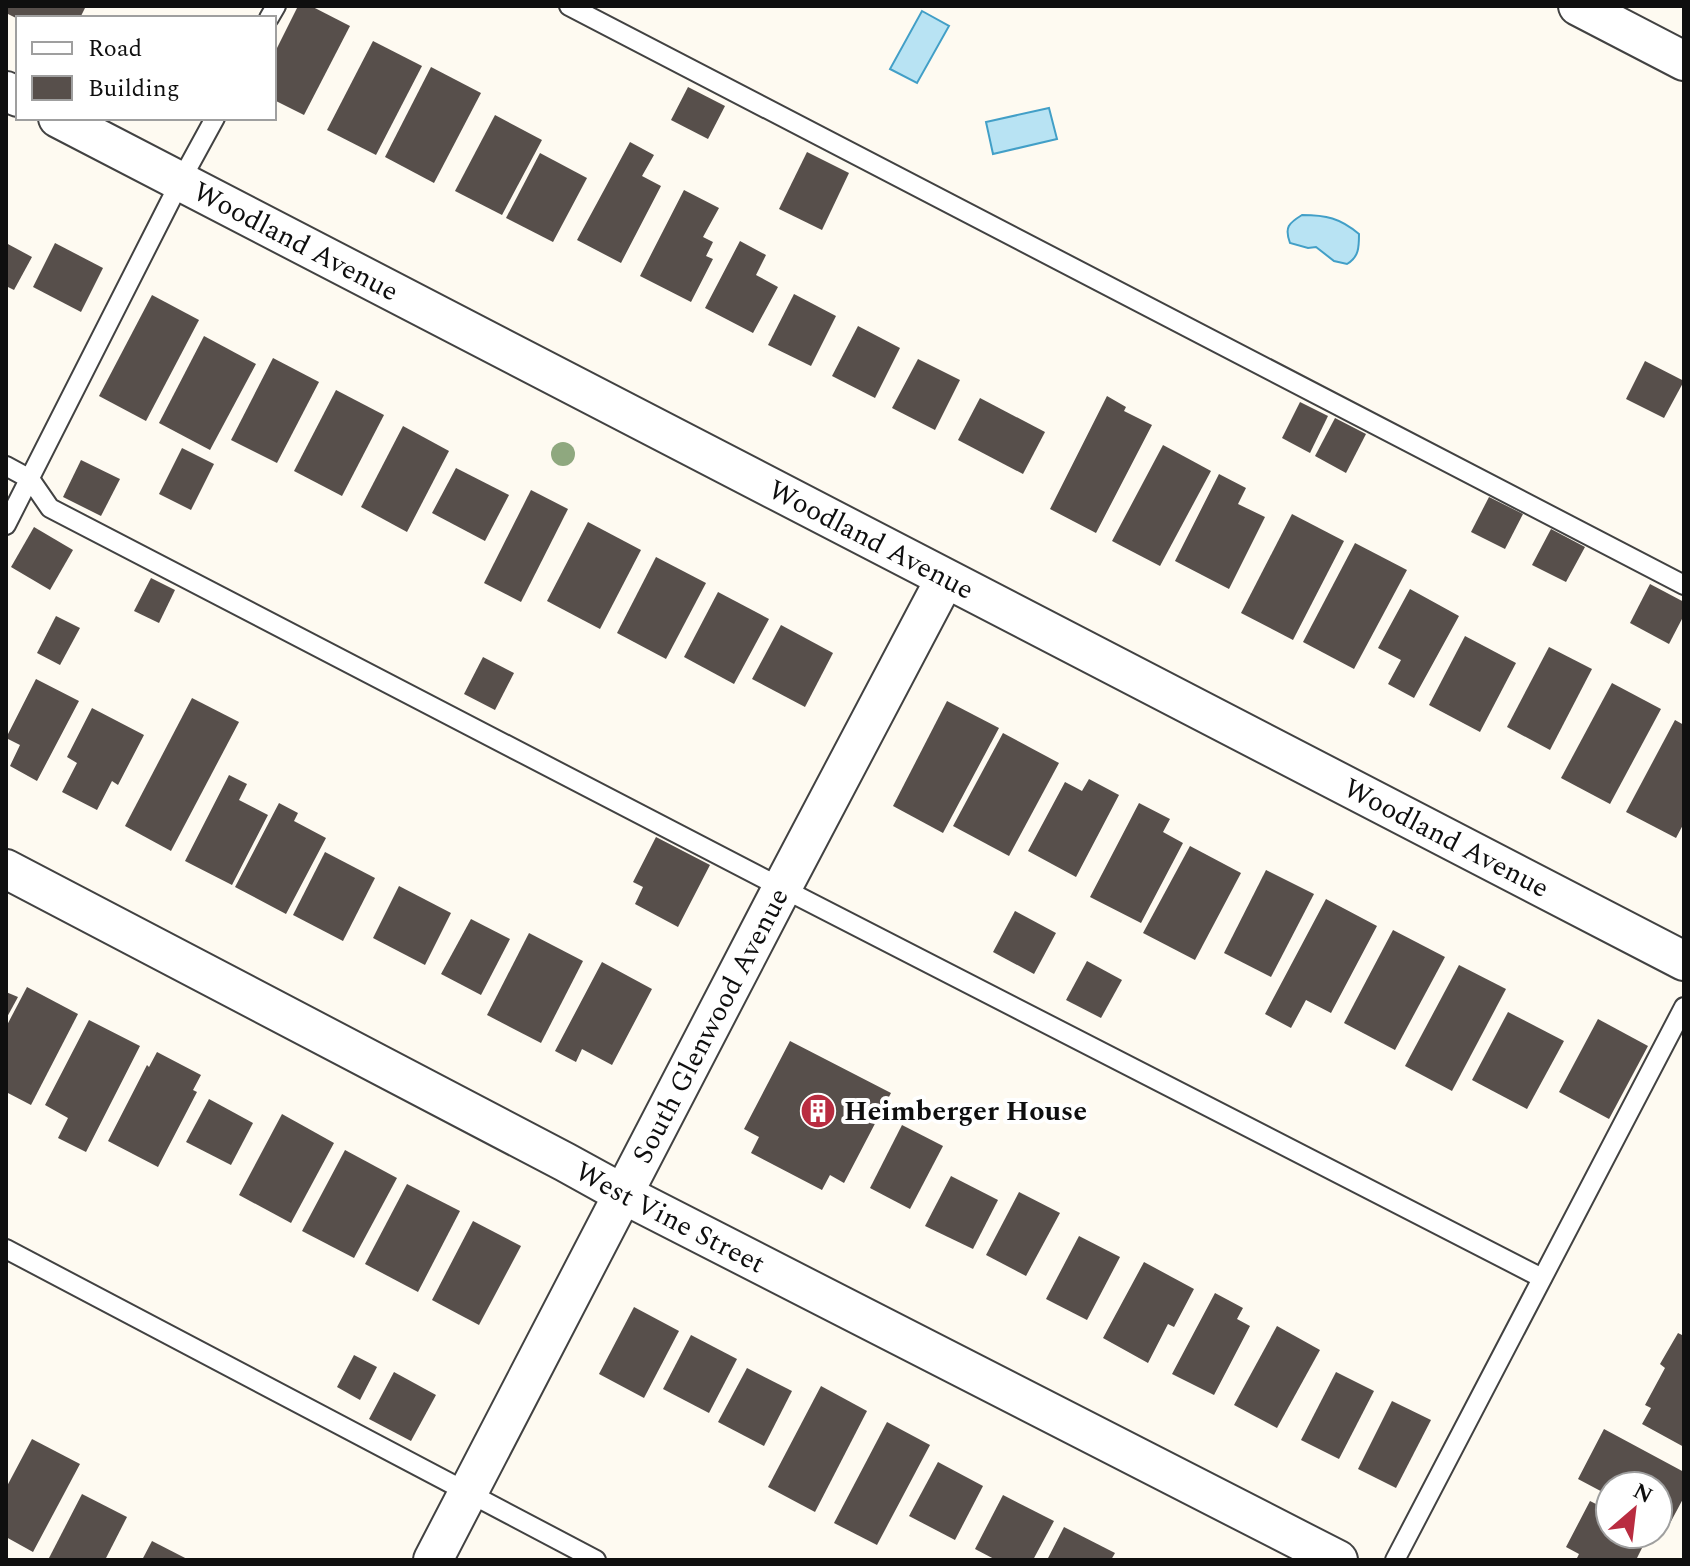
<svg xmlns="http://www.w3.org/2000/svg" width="1690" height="1566" font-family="Spectral,serif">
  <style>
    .water { fill: #b8e3f3; stroke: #429fc7; stroke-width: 2 }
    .building { fill: #574f4b }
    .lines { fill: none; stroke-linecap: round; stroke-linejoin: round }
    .service-casing { stroke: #424242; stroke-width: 22 }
    .minor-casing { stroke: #424242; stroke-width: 42 }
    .service { stroke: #fff; stroke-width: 18 }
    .minor { stroke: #fff; stroke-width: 38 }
    .tree { fill: #8fa87f }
    .labels { text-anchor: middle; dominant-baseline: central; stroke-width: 8; stroke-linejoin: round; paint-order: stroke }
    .street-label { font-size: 28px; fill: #0f0f0f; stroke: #fff }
    .poi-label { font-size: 28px; font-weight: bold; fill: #0f0f0f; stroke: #fff; text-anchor: start }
  </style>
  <rect width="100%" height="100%" fill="#fefaf1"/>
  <g class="water">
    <path d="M922 11 949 26 917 83 890 69Z"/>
    <path d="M1049 108 1057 139 993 154 986 122Z"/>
    <path d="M1302 215C1326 215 1340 218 1359 234 1359 247 1359 257 1347 264L1334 261 1316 247 1308 248 1290 243C1284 227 1289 223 1302 215Z"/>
  </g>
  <g class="building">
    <path d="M8 6H86L80 18 18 19 6 13Z"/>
    <path d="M298 6H311L350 26 304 115 274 100V54Z"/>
    <path d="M373 41 422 66 376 155 327 130Z"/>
    <path d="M431 67 481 93 434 183 385 157Z"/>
    <path d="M688 87 725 106 708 139 671 120Z"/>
    <path d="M495 115 542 140 502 215 455 191Z"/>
    <path d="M630 142 654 155 642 176 661 186 621 263 577 240Z"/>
    <path d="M807 152 849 173 822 230 779 209Z"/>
    <path d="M540 153 587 178 553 242 506 218Z"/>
    <path d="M684 190 719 208 703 237 713 242 706 256 713 259 691 302 640 276Z"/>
    <path d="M740 241 766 255 756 275 778 287 753 333 705 308Z"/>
    <path d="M6 243 32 257 14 290 6 286Z"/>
    <path d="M55 243 103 268 81 312 33 287Z"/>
    <path d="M794 294 836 316 811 366 768 345Z"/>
    <path d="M152 295 199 320 146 421 99 396Z"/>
    <path d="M858 326 900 348 875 398 832 376Z"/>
    <path d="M204 336 256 364 210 450 159 423Z"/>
    <path d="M273 358 319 382 277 463 231 440Z"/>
    <path d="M918 359 960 380 935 430 892 408Z"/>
    <path d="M1645 361 1684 381 1664 418 1626 399Z"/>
    <path d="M336 390 384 415 342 496 294 471Z"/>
    <path d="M1107 396 1126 407 1124 411 1152 425 1096 533 1050 509Z"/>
    <path d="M980 398 1045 432 1023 474 958 440Z"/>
    <path d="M1300 402 1328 416 1310 453 1282 438Z"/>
    <path d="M1335 418 1366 434 1346 473 1315 456Z"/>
    <path d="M403 426 449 451 407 532 361 507Z"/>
    <path d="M1163 445 1211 471 1160 566 1112 541Z"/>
    <path d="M182 448 214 464 191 510 159 494Z"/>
    <path d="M81 460 120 479 101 516 63 497Z"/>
    <path d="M456 468 509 495 485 541 432 513Z"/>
    <path d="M1219 474 1246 488 1238 504 1265 517 1229 589 1175 561Z"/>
    <path d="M531 490 568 509 521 602 484 583Z"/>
    <path d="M1489 497 1523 514 1505 549 1471 532Z"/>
    <path d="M1292 514 1344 541 1293 640 1241 613Z"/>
    <path d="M588 522 641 550 600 629 547 601Z"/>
    <path d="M34 527 73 550 50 590 11 567Z"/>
    <path d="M1551 529 1585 547 1566 582 1532 565Z"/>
    <path d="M1355 543 1407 570 1354 669 1303 642Z"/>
    <path d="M656 557 706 583 666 659 617 633Z"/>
    <path d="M151 578 175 590 159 623 134 611Z"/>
    <path d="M1650 584 1684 602V615L1669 644 1630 623Z"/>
    <path d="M1410 589 1459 616 1414 698 1388 684 1401 660 1378 648Z"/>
    <path d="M718 592 769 619 734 684 684 657Z"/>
    <path d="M56 616 80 628 60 665 37 653Z"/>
    <path d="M781 625 833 653 805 707 752 679Z"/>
    <path d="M1465 636 1516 663 1480 732 1429 705Z"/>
    <path d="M1549 647 1592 669 1550 750 1507 727Z"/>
    <path d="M483 657 514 673 495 710 464 694Z"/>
    <path d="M36 679 79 701 37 781 10 766 20 745 6 738Z"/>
    <path d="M1612 683 1661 709 1610 804 1561 778Z"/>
    <path d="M192 698 239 722 171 851 125 826Z"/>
    <path d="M947 701 999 728 943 833 893 806Z"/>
    <path d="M92 708 144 735 118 785 112 781 97 810 62 792 77 763 67 757Z"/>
    <path d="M1675 720 1684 725V823L1676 838 1626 812Z"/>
    <path d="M1003 733 1059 763 1009 856 953 826Z"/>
    <path d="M229 775 247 784 239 800 268 815 232 885 185 861Z"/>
    <path d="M1089 779 1119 795 1076 877 1028 851 1065 782 1082 791Z"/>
    <path d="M279 803 298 813 294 821 326 838 286 914 235 887Z"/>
    <path d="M1139 803 1170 819 1163 832 1183 843 1141 923 1090 897Z"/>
    <path d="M656 837 710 865 678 927 635 904 643 887 633 882Z"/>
    <path d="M1190 846 1241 873 1195 960 1143 933Z"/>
    <path d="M325 852 375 878 343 941 293 915Z"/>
    <path d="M1266 870 1314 894 1271 977 1224 953Z"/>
    <path d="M399 886 451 913 425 965 373 938Z"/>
    <path d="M1326 899 1377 926 1331 1013 1306 1000 1291 1028 1265 1014Z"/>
    <path d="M1015 911 1056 933 1034 974 993 952Z"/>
    <path d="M471 919 510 939 481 995 441 974Z"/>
    <path d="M1393 930 1445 957 1395 1050 1344 1023Z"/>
    <path d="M529 933 583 961 541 1043 487 1015Z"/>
    <path d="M1087 961 1122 980 1101 1018 1066 1000Z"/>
    <path d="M602 962 652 989 612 1065 582 1049 576 1062 555 1051Z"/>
    <path d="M1459 965 1506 989 1452 1091 1405 1066Z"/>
    <path d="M27 987 78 1014 31 1105 6 1092V1027Z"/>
    <path d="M6 992 18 997 6 1019Z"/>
    <path d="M1508 1012 1564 1041 1527 1109 1472 1080Z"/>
    <path d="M1598 1019 1648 1046 1609 1119 1559 1092Z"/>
    <path d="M89 1020 140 1046 86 1152 58 1138 68 1118 45 1105Z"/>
    <path d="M790 1041 891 1093 844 1183 830 1175 822 1190 751 1153 759 1137 744 1129Z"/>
    <path d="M157 1052 201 1075 193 1090 197 1092 158 1167 108 1141 147 1065 149 1067Z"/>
    <path d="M209 1099 253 1123 231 1165 186 1142Z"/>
    <path d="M282 1114 334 1143 291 1223 239 1195Z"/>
    <path d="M902 1125 943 1146 910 1209 870 1188Z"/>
    <path d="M345 1150 397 1178 354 1258 302 1231Z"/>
    <path d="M951 1176 998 1200 973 1249 925 1226Z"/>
    <path d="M407 1184 460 1211 418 1292 365 1264Z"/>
    <path d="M1019 1192 1060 1213 1026 1276 986 1255Z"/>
    <path d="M473 1221 521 1246 479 1325 432 1300Z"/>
    <path d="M1079 1236 1120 1257 1087 1320 1046 1299Z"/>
    <path d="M1144 1262 1194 1289 1174 1327 1168 1324 1148 1363 1103 1338Z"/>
    <path d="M1215 1293 1243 1308 1237 1319 1250 1326 1214 1395 1172 1374Z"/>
    <path d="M634 1307 679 1331 644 1398 599 1374Z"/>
    <path d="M1277 1326 1320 1350 1277 1428 1234 1405Z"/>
    <path d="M1678 1333 1684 1336V1447L1642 1424 1651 1408 1645 1405 1665 1368 1660 1364Z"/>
    <path d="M691 1335 737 1359 709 1413 663 1389Z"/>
    <path d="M354 1355 377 1367 360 1400 337 1387Z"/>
    <path d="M747 1368 792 1391 764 1446 718 1422Z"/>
    <path d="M394 1372 436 1395 411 1441 369 1419Z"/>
    <path d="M1336 1372 1374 1391 1339 1459 1301 1440Z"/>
    <path d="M821 1386 867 1411 815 1512 768 1487Z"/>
    <path d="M1392 1401 1431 1420 1396 1488 1358 1469Z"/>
    <path d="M887 1422 930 1445 877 1545 834 1523Z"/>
    <path d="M1604 1429 1684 1472V1497L1668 1527 1658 1521V1486H1610V1496L1578 1479Z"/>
    <path d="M32 1439 80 1464 33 1552 6 1537V1488Z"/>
    <path d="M938 1462 983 1486 955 1540 909 1516Z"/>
    <path d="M82 1494 127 1517 105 1560H53L49 1558Z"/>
    <path d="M1003 1495 1054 1521 1033 1560H996L975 1549Z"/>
    <path d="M1590 1501 1610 1511V1534H1649L1636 1560H1576L1579 1554 1566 1547Z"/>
    <path d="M1064 1527 1115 1553 1111 1560H1047Z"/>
    <path d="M152 1541 189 1560H142Z"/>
  </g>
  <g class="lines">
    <defs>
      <g id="service">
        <path d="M569 6 1684 585"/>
        <path d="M269 18 276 6"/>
        <path d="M6 466 30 479 50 508 782 888 1542 1278"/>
        <path d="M6 525 180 182 215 118"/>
        <path d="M6 1249 596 1560"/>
        <path d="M1395 1560 1684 1007"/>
      </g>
      <g id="minor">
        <path d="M1578 6 1684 61"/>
        <path d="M6 91 18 97"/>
        <path id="s1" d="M58 118 1684 961"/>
        <path id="s2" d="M6 869 565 1162 623 1194 1338 1560"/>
        <path id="s3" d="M433 1560 782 888 945 579"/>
      </g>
    </defs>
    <use href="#service" class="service-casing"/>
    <use href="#minor" class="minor-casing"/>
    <use href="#service" class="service"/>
    <use href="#minor" class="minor"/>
  </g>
  <circle class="tree" cx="563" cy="454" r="12"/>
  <defs>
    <symbol id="building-disc" viewBox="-11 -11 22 22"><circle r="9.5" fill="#b92c40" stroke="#fff"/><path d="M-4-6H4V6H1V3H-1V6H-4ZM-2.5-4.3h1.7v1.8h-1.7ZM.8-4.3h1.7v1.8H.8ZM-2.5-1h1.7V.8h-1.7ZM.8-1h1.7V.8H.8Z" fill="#fff"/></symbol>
  </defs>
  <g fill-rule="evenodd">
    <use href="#building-disc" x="798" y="1091" width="40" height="40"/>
  </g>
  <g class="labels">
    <g class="street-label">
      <text stroke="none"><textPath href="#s1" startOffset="268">Woodland Avenue</textPath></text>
      <text stroke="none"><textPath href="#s1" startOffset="916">Woodland Avenue</textPath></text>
      <text stroke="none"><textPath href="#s1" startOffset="1564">Woodland Avenue</textPath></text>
      <text stroke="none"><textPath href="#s3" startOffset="602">South Glenwood Avenue</textPath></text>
      <text stroke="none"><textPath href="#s2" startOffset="750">West Vine Street</textPath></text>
    </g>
    <g class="poi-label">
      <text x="844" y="1111">Heimberger House</text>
    </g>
  </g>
  <rect width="1690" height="1566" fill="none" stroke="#0f0f0f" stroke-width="16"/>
  <rect x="16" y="16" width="260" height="104" fill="#ffffff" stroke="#9f9f9f" stroke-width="2"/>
  <rect x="32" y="42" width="40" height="12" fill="#ffffff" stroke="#9f9f9f" stroke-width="2"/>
  <text x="88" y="56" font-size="24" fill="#0f0f0f">Road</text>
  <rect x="32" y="76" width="40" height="24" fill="#574f4b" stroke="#9f9f9f" stroke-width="2"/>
  <text x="88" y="96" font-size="24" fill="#0f0f0f">Building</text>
  <g transform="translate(1634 1510) rotate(28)"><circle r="38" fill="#ffffff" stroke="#9f9f9f" stroke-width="2"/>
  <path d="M0-6L14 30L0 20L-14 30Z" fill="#b92c40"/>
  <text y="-12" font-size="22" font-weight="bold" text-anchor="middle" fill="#0f0f0f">N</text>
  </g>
</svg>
